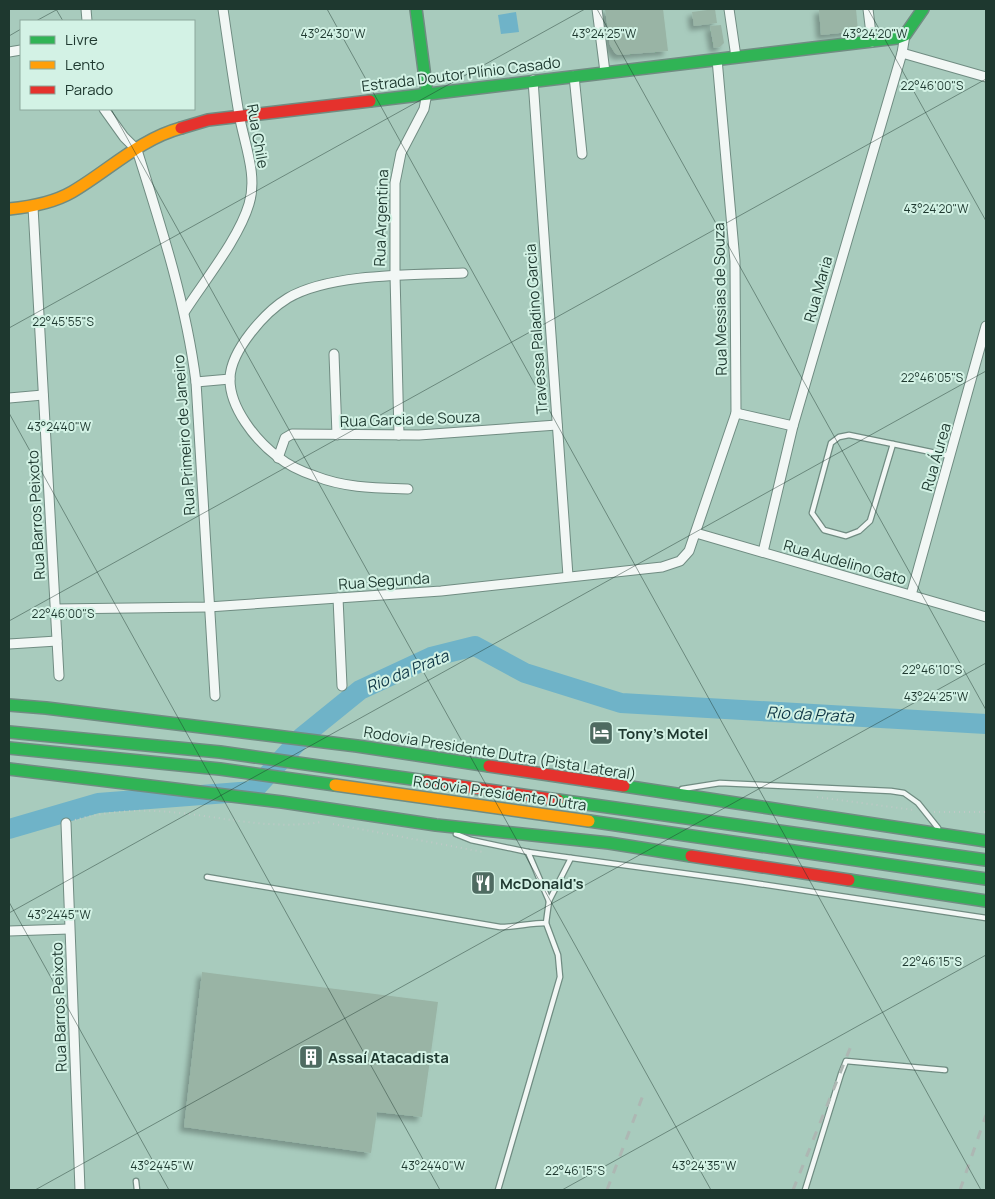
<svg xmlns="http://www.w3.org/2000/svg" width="995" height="1199" font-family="Manrope,sans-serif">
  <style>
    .water { fill: #6fb3c8 }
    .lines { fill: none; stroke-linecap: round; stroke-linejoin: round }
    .river { stroke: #6fb3c8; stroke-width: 20 }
    .building { fill: #99b4a5; filter: url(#shadow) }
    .lane-casing { stroke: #708c82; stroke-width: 7 }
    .street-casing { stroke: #708c82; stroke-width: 11 }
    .fast-casing { stroke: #708c82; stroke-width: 14 }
    .slow-casing { stroke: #708c82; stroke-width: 14 }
    .jam-casing { stroke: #708c82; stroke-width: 14 }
    .path { stroke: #bfc9c6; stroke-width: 2; stroke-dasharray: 1 4; stroke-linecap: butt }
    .lane { stroke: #f2f7f5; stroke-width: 4.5 }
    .street { stroke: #f2f7f5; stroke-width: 9 }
    .fast { stroke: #30b455; stroke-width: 11 }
    .slow { stroke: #ff9f0a; stroke-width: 11 }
    .jam { stroke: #e5322d; stroke-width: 11 }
    .rail { stroke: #adb7b3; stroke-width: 3; stroke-dasharray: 9 9; stroke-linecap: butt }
    .ticks { fill: none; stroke: #1e382f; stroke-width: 1; stroke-opacity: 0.45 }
    .labels { text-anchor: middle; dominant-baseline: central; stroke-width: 4; stroke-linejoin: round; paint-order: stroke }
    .street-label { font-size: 15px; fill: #1e382f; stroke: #d3f2e5 }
    .poi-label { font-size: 15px; font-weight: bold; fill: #1e382f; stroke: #d3f2e5; text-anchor: start }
    .water-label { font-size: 16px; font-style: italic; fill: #0f3645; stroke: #d3f2e5 }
    .ticks-label { font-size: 12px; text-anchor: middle; fill: #1e382f; stroke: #d3f2e5; stroke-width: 4; stroke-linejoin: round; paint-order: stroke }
  </style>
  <defs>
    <filter id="shadow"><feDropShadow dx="-4.5" dy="4.5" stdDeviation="2.5" flood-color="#0004"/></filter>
  </defs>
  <rect width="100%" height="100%" fill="#a8cbbd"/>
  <path class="water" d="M516 12 519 32 501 34 498 15Z"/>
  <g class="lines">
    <path class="river" d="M9 829 98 803 253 791 302 737 360 690 431 657 475 646 525 673 621 703 986 724"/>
  </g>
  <g class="building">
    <path d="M605 9H663L668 51 618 55 615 53 610 45Z"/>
    <path d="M715 9 717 23 694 26 692 12Z"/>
    <path d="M819 9H856L858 31 821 35Z"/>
    <path d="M721 25 724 43 720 47 714 48 710 26Z"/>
    <path d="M202 972 438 1002 422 1117 377 1112 371 1153 184 1127Z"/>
  </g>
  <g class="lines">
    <defs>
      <g id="lane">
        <path d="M849 435 893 444 870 521 859 531 846 536 824 530 812 513 831 443 839 437Z"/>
        <path d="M893 444 950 456"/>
        <path d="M682 789 720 783 891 791 904 793 918 803 938 828"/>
        <path d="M456 834 471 840 528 852 740 881 986 918"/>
        <path d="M528 852 549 901"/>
        <path d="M207 877 500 927C516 927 530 923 546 923L549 901 571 858"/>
        <path d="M136 1181 137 1190"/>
        <path d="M498 1190 560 977 558 955 546 923"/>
        <path d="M805 1190 841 1074 846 1061 945 1070"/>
      </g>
      <g id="street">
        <path d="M86 9 87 21"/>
        <path d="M597 9 605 72"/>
        <path d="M729 9 736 57"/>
        <path d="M868 9 872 42"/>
        <path d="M9 52 21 50"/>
        <path d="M902 53 986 77"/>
        <path d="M574 76 582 154"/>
        <path d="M533 80 568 576"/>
        <path d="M104 109 124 137 137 150C161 226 186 303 196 382L215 696"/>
        <path d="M33 207 59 676"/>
        <path d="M185 311C205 280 239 238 249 204 258 175 244 143 239 114 233 79 228 44 223 9"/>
        <path d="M334 354 337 435"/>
        <path d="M196 382 230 379"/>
        <path d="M9 398 43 395"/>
        <path d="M736 413 793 426"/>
        <path d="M399 435 395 275V183L401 153 424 109 427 93"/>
        <path d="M278 458 285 438 292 434 419 435 557 425"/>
        <path d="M408 489C376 488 345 488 315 476 303 472 288 465 278 457 256 441 229 407 230 378 231 350 265 312 288 298 331 273 413 275 463 273"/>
        <path d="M696 533 986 617"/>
        <path d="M763 552 793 426 902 53 905 35"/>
        <path d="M911 595 986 326"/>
        <path d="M338 598 342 686"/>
        <path d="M55 609 208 607 338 598 441 591 662 567 680 561 689 551 736 413 735 261 717 59"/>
        <path d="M9 644 57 641"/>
        <path d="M66 823 80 1190"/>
        <path d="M9 931 69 929"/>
      </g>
      <g id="fast">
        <path d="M416 9 427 93"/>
        <path d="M370 101 897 38 905 35 923 9"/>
        <path d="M9 705 46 708 357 746 489 766"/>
        <path d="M9 732 220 752 426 781"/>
        <path d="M9 748 220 769 335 785"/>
        <path d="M9 769 282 802 436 825 609 843 691 856"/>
        <path d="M624 786 986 841"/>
        <path d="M558 800 986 860"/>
        <path d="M589 821 986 879"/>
        <path d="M849 880 986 901"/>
      </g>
      <g id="slow">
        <path d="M9 209C30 207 53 203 72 192 108 171 140 139 181 128"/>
        <path d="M335 785 589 821"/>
      </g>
      <g id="jam">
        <path d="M181 128 208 120 370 101"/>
        <path d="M489 766 624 786"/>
        <path d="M426 781 558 800"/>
        <path d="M691 856 849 880"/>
      </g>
    </defs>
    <use href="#lane" class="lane-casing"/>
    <use href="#street" class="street-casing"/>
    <use href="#fast" class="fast-casing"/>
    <use href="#slow" class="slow-casing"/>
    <use href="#jam" class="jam-casing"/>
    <g class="path">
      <path d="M817 797 914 810"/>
      <path d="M934 812H986"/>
      <path d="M75 820C110 810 146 809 181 813 227 818 274 830 321 822"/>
      <path d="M333 824 483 852"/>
    </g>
    <use href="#lane" class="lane"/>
    <use href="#street" class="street"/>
    <use href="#fast" class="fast"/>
    <use href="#slow" class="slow"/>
    <use href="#jam" class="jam"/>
    <g class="rail">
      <path d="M607 1190 645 1090"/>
      <path d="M793 1190 853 1041"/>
      <path d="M960 1190 986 1115"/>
    </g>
  </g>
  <path class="ticks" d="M56 9 63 21M327 9 981 1190M597 9 986 710M868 9 986 221M36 21 58 9M9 36 21 29M111 109 711 1190M9 328 585 9M9 413 440 1190M9 621 986 79M9 902 169 1190M9 913 986 371M35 1190 986 663M562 1190 986 955"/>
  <defs>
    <symbol id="hotel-square" viewBox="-11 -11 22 22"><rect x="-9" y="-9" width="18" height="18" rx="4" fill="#4e6b61" stroke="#d3f2e5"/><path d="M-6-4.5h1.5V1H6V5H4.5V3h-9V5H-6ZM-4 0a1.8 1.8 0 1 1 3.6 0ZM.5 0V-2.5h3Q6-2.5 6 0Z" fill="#fff"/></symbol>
    <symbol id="restaurant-square" viewBox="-11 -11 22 22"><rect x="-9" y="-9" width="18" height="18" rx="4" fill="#4e6b61" stroke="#d3f2e5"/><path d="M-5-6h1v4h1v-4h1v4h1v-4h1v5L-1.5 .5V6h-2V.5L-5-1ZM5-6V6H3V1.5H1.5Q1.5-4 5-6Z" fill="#fff"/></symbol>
    <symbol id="building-square" viewBox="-11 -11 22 22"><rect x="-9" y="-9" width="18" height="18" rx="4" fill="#4e6b61" stroke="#d3f2e5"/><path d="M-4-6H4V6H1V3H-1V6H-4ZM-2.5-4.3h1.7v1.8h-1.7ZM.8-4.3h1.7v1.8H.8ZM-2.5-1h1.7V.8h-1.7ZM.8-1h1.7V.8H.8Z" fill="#fff"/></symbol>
  </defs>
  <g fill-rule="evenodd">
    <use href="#hotel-square" x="587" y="719" width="28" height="28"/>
    <use href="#restaurant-square" x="469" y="869" width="28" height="28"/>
    <use href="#building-square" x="297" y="1043" width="28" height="28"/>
  </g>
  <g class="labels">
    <g class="street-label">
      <text transform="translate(461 74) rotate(-7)">Estrada Doutor Plínio Casado</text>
      <text transform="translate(258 136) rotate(80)">Rua Chile</text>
      <text transform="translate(381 218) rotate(-88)">Rua Argentina</text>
      <text transform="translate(818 289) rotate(-74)">Rua Maria</text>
      <text transform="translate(720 299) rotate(-91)">Rua Messias de Souza</text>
      <text transform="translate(536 329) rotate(-94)">Travessa Paladino Garcia</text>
      <text transform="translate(410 419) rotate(-2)">Rua Garcia de Souza</text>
      <text transform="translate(184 435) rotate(-94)">Rua Primeiro de Janeiro</text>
      <text transform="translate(936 457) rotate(-74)">Rua Áurea</text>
      <text transform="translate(36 515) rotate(-93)">Rua Barros Peixoto</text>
      <text transform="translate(845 562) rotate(16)">Rua Audelino Gato</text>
      <text transform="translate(384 581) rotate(-4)">Rua Segunda</text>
      <text transform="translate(500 753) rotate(9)">Rodovia Presidente Dutra (Pista Lateral)</text>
      <text transform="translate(500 793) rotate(8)">Rodovia Presidente Dutra</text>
      <text transform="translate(59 1007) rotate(-92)">Rua Barros Peixoto</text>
    </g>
    <g class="poi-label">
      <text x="618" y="733">Tony's Motel</text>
      <text x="500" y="883">McDonald's</text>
      <text x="328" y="1057">Assaí Atacadista</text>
    </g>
    <g class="water-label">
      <text transform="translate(407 671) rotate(-22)">Rio da Prata</text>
      <text transform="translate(810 714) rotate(3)">Rio da Prata</text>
    </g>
  </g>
  <g class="ticks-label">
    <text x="333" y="38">43°24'30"W</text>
    <text x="604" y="38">43°24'25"W</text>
    <text x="875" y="38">43°24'20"W</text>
    <text x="932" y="90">22°46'00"S</text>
    <text x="936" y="213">43°24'20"W</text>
    <text x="63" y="326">22°45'55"S</text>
    <text x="932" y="382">22°46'05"S</text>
    <text x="59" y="431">43°24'40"W</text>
    <text x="63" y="618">22°46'00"S</text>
    <text x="932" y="674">22°46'10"S</text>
    <text x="936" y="701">43°24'25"W</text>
    <text x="59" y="919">43°24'45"W</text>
    <text x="932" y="966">22°46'15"S</text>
    <text x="162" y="1170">43°24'45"W</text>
    <text x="433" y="1170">43°24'40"W</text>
    <text x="704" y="1170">43°24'35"W</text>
    <text x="575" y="1175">22°46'15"S</text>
  </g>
  <rect width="995" height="1199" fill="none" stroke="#1e382f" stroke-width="20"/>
  <rect x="20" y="20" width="175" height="90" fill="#d3f2e5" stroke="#8ba89c"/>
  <rect x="30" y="36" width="25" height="8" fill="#30b455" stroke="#8ba89c"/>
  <text x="65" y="45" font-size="15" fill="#1e382f">Livre</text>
  <rect x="30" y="61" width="25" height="8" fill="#ff9f0a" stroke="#8ba89c"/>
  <text x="65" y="70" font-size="15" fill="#1e382f">Lento</text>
  <rect x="30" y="86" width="25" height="8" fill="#e5322d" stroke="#8ba89c"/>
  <text x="65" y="95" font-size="15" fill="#1e382f">Parado</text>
</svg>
